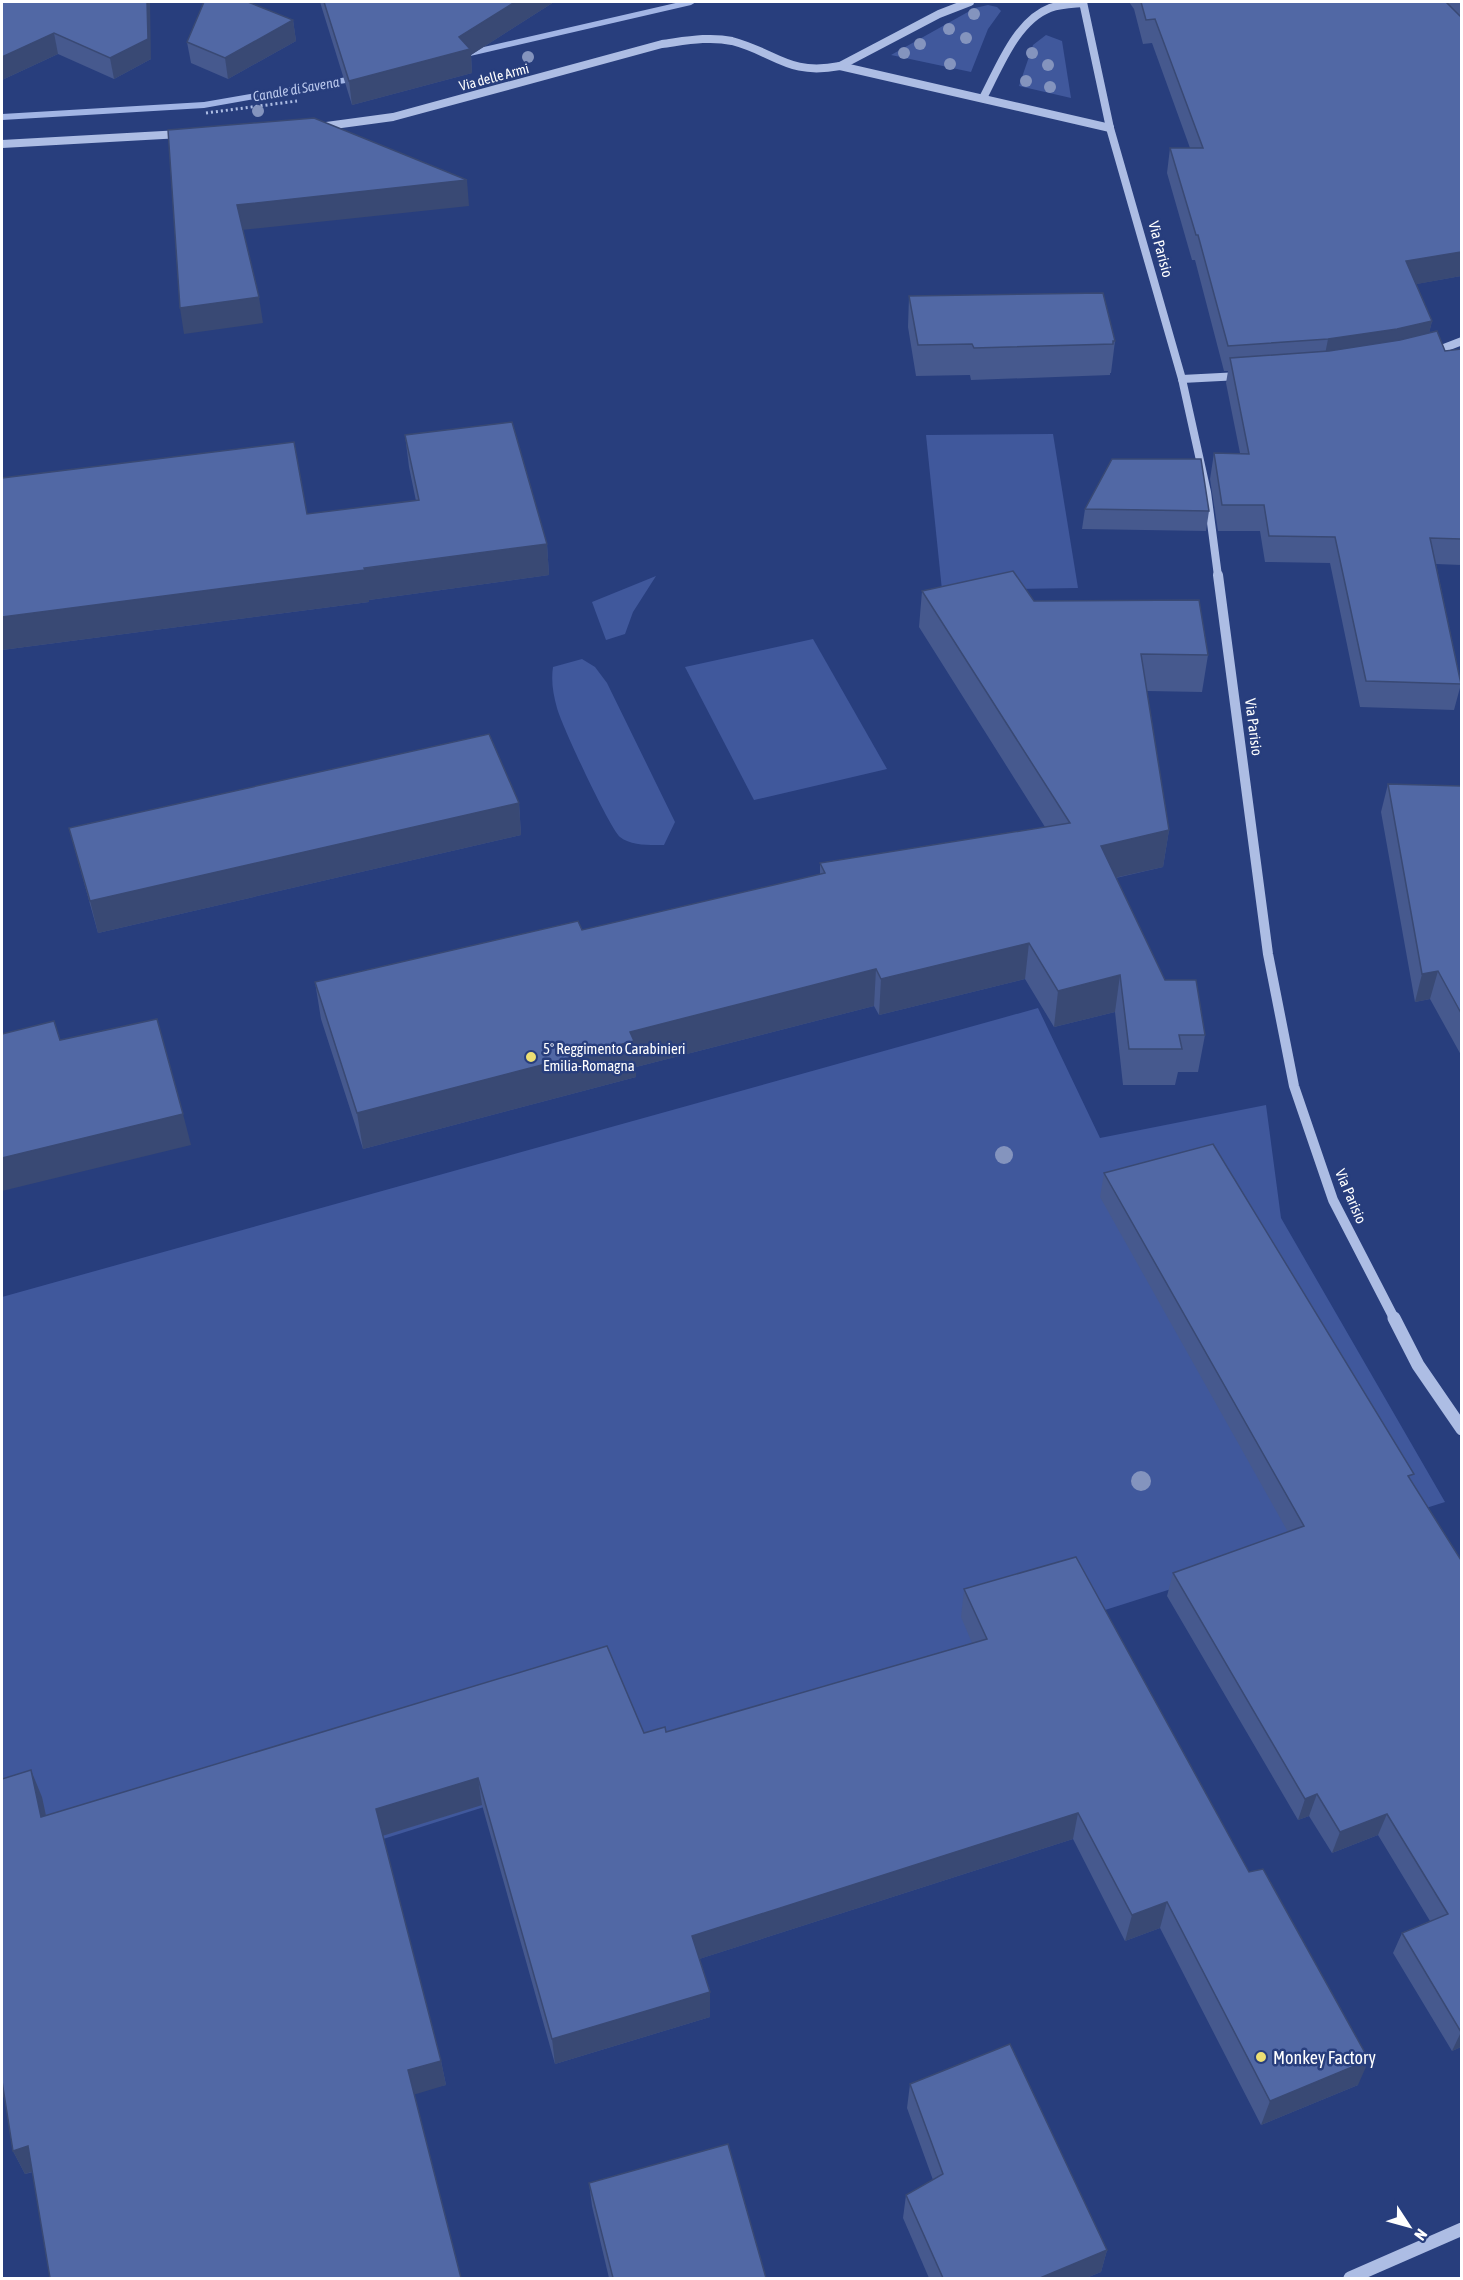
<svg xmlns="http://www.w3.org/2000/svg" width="1463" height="2280" font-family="'Asap Condensed',sans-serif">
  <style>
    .green { fill: #40589c }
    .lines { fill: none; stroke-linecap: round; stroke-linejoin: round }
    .stream { fill: #a2b5e5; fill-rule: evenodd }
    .path { stroke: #adbde4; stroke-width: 3; stroke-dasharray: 2 3; stroke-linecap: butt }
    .minor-far2 { stroke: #adbde4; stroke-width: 8 }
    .minor-far1 { stroke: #adbde4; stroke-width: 10 }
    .minor { stroke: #adbde4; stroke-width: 13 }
    .tree { fill: #8494be }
    .wall { fill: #46598e }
    .shaded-wall { fill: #394974 }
    .building { fill: #5168a5; stroke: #394974; stroke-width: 1.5 }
    .poi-dot { fill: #ecde74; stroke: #283e7d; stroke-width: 2 }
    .labels { text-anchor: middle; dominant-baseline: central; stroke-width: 5; stroke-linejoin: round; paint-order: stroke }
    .far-street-label { font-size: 14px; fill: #fff; stroke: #283e7d }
    .far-water-label { font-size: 14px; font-style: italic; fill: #b9c7ec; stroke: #283e7d }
    .street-label { font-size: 15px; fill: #fff; stroke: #283e7d }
    .poi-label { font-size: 15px; fill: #fff; stroke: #283e7d; text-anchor: start }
    .near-poi-label { font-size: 18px; fill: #fff; stroke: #283e7d; text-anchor: start }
  </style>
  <rect width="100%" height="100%" fill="#283e7d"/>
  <g class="green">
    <path d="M988 5 997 7 1001 11 988 29 971 72 891 55 975 8Z"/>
    <path d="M1046 35 1062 41 1071 98 1019 86 1033 45Z"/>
    <path d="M1053 434 1078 588 942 590 926 435Z"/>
    <path d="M656 576 633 612 625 634 606 640 592 602Z"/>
    <path d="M813 639 887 769 754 800 685 667Z"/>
    <path d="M582 659 595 667 607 683 675 822 664 845C650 845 631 846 620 837 610 829 561 724 557 708 553 694 551 681 553 667Z"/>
    <path d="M1038 1008 1100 1138 1266 1105 1281 1218 1445 1502 2 1960V1297Z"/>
  </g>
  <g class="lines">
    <g class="stream">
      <path d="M680 2H696L691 5 453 60 448 57 453 54Z"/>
      <path d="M364 74 368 75V79L204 108 2 120V114L204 102Z"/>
    </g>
    <path class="path" d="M206 113 297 101"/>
    <g class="minor-far2">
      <path d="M1083 2 1110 128 1182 379 1207 492 1218 576"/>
      <path d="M840 66 1110 128"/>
      <path d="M983 98C999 68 1016 21 1050 8 1061 4 1072 4 1083 3"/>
      <path d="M319 127 393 117 662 44C685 41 709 36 732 41 777 53 788 76 840 66L939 14 970 2"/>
      <path d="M2 144 181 134"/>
      <path d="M1431 353 1462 341"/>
      <path d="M1182 379 1240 376"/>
    </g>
    <path class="minor-far1" d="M1218 575 1268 954 1294 1086 1333 1200 1395 1320"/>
    <g class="minor">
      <path d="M1394 1318 1418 1365 1462 1429"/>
      <path d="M1350 2278 1462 2229"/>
    </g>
  </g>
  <g class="tree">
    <circle cx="974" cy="14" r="6"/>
    <circle cx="949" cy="29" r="6"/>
    <circle cx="966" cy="38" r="6"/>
    <circle cx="920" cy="44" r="6"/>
    <circle cx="904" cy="53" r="6"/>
    <circle cx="1032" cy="53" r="6"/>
    <circle cx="528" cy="57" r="6"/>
    <circle cx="950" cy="64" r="6"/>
    <circle cx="1048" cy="65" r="6"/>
    <circle cx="1026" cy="81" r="6"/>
    <circle cx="1050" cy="87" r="6"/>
    <circle cx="258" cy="111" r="6"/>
    <circle cx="1004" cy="1155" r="9"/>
    <circle cx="1141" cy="1481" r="10"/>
  </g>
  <g class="wall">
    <path d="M2 2 151 59 114 79 58 54 2 80Z"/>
    <path d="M320 2H554L471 55 472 73 352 105Z"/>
    <path d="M1129 2H1461V276L1416 284 1432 321 1429 333 1445 351 1461 349V565L1436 564 1461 684 1454 710 1360 707 1330 563 1265 562 1260 531H1218L1210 479 1214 453H1240L1226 383 1228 371H1224L1195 260H1192L1167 173 1170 148H1190L1152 43 1143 44 1134 9Z"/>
    <path d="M293 20 296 41 228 79 191 63 187 42Z"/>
    <path d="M909 296 1115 341 1111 373H1110V375L971 380 970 375 916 376 908 327Z"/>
    <path d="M405 435 547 544 549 575 369 600V602L2 650V478L307 514 416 501 409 467Z"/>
    <path d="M1085 509 1209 511 1206 531 1082 529Z"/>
    <path d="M922 591 1034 601 1208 655 1202 692 1147 691 1169 830 1163 867 1116 878 1165 980 1205 1035 1198 1072H1178L1175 1085H1123L1115 1012 1054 1027 1025 979 879 1015 874 1006 636 1067V1077L363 1149 321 1019 315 982 582 930 820 874V863L1045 827 919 627Z"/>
    <path d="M1388 784 1461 786V1055L1430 999 1415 1002 1381 812Z"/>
    <path d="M519 803 521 835 98 933 69 828Z"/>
    <path d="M1104 1173 1411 1480 1461 1560V2047L1452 2051 1393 1953 1402 1933 1430 1921 1378 1835 1332 1853 1309 1816 1298 1820 1167 1596 1173 1573 1288 1532 1100 1197Z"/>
    <path d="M964 1589 1358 2085 1261 2125 1160 1928 1125 1941 1073 1839 699 1959 710 2017 555 2064 482 1805 383 1836 441 2061 446 2085 33 2172 25 2174 13 2151 42 1797 46 1816 644 1733 666 1732 972 1643 961 1617Z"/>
    <path d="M910 2084 1107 2250 1101 2272 1086 2278H929L903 2218 906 2195 933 2180 907 2108Z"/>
    <path d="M589 2183 766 2278H609L592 2206Z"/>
  </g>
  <g class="shaded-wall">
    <path d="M147 2H150L151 59 114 79 110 58Z"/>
    <path d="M515 2H554L471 55 472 73 352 105 349 81 459 37Z"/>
    <path d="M293 20 296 41 228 79 225 58Z"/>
    <path d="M54 33 58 54 2 80V57Z"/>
    <path d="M467 180 469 206 241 230 237 205Z"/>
    <path d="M1461 252V276L1401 287 1406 261Z"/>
    <path d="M259 297 263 323 184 334 180 308Z"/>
    <path d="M1432 321 1426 346 1323 365 1328 339Z"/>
    <path d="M547 544 549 575 369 600V602L2 650V617Z"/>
    <path d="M519 803 521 835 98 933 90 901Z"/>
    <path d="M1169 830 1163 867 1096 882 1101 846Z"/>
    <path d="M1029 943 1025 979 879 1015 881 979Z"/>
    <path d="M876 969 874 1006 636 1067V1077L363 1149 357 1113 630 1032Z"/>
    <path d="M1438 971 1430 999 1415 1002 1422 974Z"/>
    <path d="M1120 975 1115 1012 1054 1027 1058 991Z"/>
    <path d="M183 1114 191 1145 2 1191V1158Z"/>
    <path d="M31 1770 42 1797 52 1844 41 1817Z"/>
    <path d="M478 1778 482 1805 382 1836 376 1809Z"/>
    <path d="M1317 1794 1309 1816 1298 1820 1305 1799Z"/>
    <path d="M1078 1813 1073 1839 693 1961 692 1936Z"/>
    <path d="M1387 1814 1378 1835 1332 1853 1340 1832Z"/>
    <path d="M1167 1902 1160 1928 1125 1941 1132 1915Z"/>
    <path d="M710 1992V2017L555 2064 552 2039Z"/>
    <path d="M1461 2032V2047L1452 2051Z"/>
    <path d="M1369 2060 1358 2085 1261 2125 1270 2101Z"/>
    <path d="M441 2061 446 2085 413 2095 408 2070Z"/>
    <path d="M2 2073 12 2094 2 2098Z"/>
    <path d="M28 2146 40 2169 25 2174 13 2151Z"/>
    <path d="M1107 2250 1101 2272 1086 2278H1040Z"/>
  </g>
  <g class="building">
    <path d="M2 2H147L148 39 110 58 54 33 2 57Z"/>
    <path d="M204 2H248L293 20 225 58 187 42Z"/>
    <path d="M324 2H515L459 37 470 49 349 81Z"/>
    <path d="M1141 2H1446L1461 17V252L1406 261 1432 321 1397 329 1328 339 1228 346 1198 235H1196L1170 148H1203L1155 19 1146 20Z"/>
    <path d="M314 118 467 180 237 205 259 297 180 308 168 130Z"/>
    <path d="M1103 293 1115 341H1113V344L974 348 972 344 918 345 909 296Z"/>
    <path d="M1437 331 1445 351 1461 349V539L1430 538 1461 684 1366 681 1335 537 1269 536 1264 505H1222L1214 453 1249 454 1230 358 1329 351 1400 340Z"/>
    <path d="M512 422 547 544 364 568 365 570 2 617V478L294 442 307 514 419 500 405 435Z"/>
    <path d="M1112 459H1201L1209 511 1085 509Z"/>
    <path d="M1013 571 1034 601 1199 600 1208 655 1141 654 1169 830 1101 846 1165 980H1196L1205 1035H1179L1182 1049H1129L1120 975 1058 991 1029 943 881 979 876 969 630 1032 634 1041 357 1113 315 982 578 921 582 930 825 873 820 863 1070 823 922 591Z"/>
    <path d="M489 734 519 803 90 901 69 828Z"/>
    <path d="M1388 784 1461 786V1013L1438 971 1422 974Z"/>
    <path d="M157 1019 183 1114 2 1158V1034L54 1021 60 1040Z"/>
    <path d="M1213 1144 1414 1474 1408 1476 1461 1560V2032L1402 1933 1448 1914 1387 1814 1340 1832 1317 1794 1305 1799 1173 1573 1304 1526 1104 1173Z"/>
    <path d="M1076 1557 1249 1872 1263 1869 1369 2060 1270 2101 1167 1902 1132 1915 1078 1813 692 1936 710 1992 552 2039 478 1778 376 1809 441 2061 408 2070 461 2278H50L28 2146 13 2151 2 2081V1779L31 1770 41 1817 607 1646 644 1733 665 1727 666 1732 987 1639 964 1589Z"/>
    <path d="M1010 2044 1107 2250 1040 2278H943L906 2195 943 2174 910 2084Z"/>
    <path d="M728 2144 766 2278H613L589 2183Z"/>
  </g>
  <g class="poi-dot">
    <circle cx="531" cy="1057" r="6"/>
    <circle cx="1261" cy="2057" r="6"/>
  </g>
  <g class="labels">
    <g class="far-street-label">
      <text transform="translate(494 77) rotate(-15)">Via delle Armi</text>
    </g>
    <g class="far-water-label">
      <text transform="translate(296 89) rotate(-10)">Canale di Savena</text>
    </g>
    <g class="street-label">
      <text transform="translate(1161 249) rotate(75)">Via Parisio</text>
      <text transform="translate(1254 727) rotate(83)">Via Parisio</text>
      <text transform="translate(1351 1196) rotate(67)">Via Parisio</text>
    </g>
    <g class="poi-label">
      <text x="543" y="1048">5° Reggimento Carabinieri<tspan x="543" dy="17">Emilia-Romagna</tspan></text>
    </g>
    <g class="near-poi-label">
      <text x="1273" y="2057">Monkey Factory</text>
    </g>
  </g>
  <rect width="1463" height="2280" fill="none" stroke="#ffffff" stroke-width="6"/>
  <g transform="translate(1409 2226) rotate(126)" stroke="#283e7d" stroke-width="4.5" paint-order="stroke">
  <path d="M0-4.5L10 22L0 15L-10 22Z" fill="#ffffff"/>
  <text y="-9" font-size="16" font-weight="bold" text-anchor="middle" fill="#ffffff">N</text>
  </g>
</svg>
